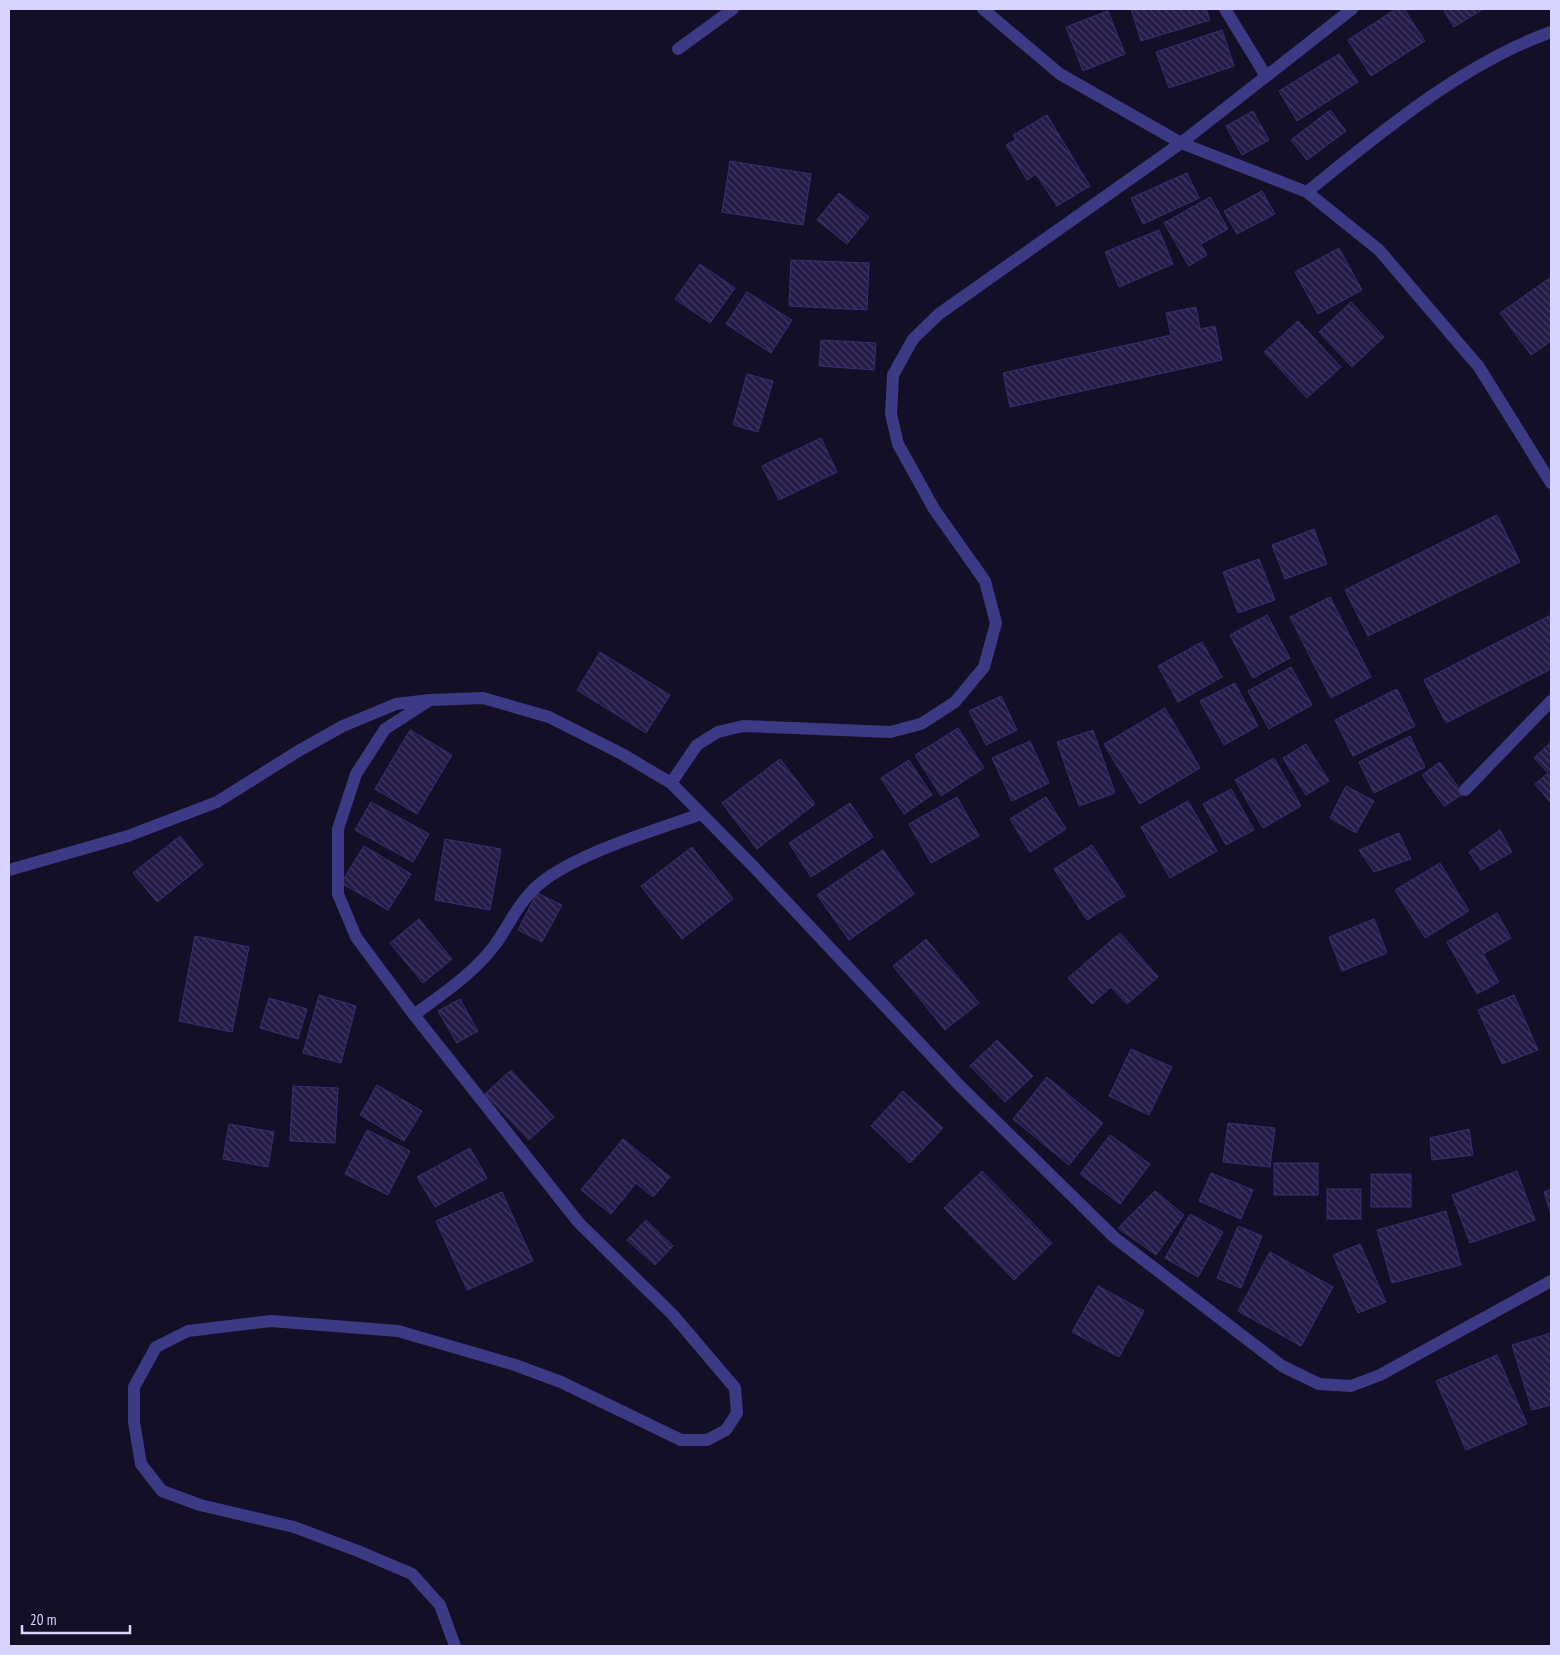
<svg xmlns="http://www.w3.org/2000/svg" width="1560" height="1655" font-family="'PT Sans Narrow',sans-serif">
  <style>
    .building { fill: url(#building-back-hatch); stroke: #3b2d73 }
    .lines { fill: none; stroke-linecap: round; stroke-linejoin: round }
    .minor { stroke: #3d3a85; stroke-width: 12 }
    .tertiary { stroke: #3d3a85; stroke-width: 12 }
  </style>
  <defs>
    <pattern id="building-back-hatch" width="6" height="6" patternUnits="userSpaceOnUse" patternTransform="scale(1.25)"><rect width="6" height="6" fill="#241b47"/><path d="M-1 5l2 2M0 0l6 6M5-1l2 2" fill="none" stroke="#433b63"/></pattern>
  </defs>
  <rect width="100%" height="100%" fill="#130f26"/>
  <g class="building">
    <path d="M1131 9H1206L1210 20 1141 41Z"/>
    <path d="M1396 9H1404L1425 41 1371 76 1348 40Z"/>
    <path d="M1443 9H1483L1454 27Z"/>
    <path d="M1108 11 1125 54 1083 71 1066 27Z"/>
    <path d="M1222 30 1234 66 1169 88 1156 52Z"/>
    <path d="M1339 54 1358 82 1297 121 1279 91Z"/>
    <path d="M1330 110 1346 131 1307 160 1291 140Z"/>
    <path d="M1253 111 1269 140 1242 155 1226 126Z"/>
    <path d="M1047 115 1090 186 1057 206 1036 174 1027 180 1006 145 1016 140 1013 135Z"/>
    <path d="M730 161 811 174 803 225 722 212Z"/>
    <path d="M1187 173 1199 198 1143 224 1131 198Z"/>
    <path d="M1262 191 1275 214 1237 234 1224 211Z"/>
    <path d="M839 193 869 217 847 244 817 220Z"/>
    <path d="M1210 197 1228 229 1201 244 1207 255 1189 266 1164 223Z"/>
    <path d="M1159 230 1173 264 1119 287 1105 252Z"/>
    <path d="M1339 248 1362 290 1318 314 1295 272Z"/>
    <path d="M791 260 869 263 867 310 789 306Z"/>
    <path d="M700 264 735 288 710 323 675 299Z"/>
    <path d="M1551 277V341L1531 355 1500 313Z"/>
    <path d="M747 292 792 320 771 353 726 324Z"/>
    <path d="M1351 302 1384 337 1352 367 1319 332Z"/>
    <path d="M1196 307 1200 329 1215 326 1222 360 1010 407 1003 373 1171 335 1166 313Z"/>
    <path d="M1298 321 1341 367 1307 398 1264 352Z"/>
    <path d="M821 340 876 343 874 370 819 366Z"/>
    <path d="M747 374 773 381 758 432 733 425Z"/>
    <path d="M821 438 837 472 779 500 762 466Z"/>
    <path d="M1497 515 1520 562 1368 636 1345 590Z"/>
    <path d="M1314 529 1327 564 1285 579 1272 545Z"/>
    <path d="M1259 559 1275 600 1238 613 1223 572Z"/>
    <path d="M1330 597 1371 677 1331 698 1290 617Z"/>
    <path d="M1267 615 1290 658 1253 678 1230 635Z"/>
    <path d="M1551 615V669L1446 723 1424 680Z"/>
    <path d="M1202 642 1222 677 1178 702 1158 666Z"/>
    <path d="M600 652 670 695 646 733 577 690Z"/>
    <path d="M1291 667 1312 705 1269 729 1248 691Z"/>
    <path d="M1235 683 1258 726 1224 745 1200 701Z"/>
    <path d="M1397 689 1415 726 1353 756 1335 720Z"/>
    <path d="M1001 696 1017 730 986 745 969 711Z"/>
    <path d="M1165 708 1200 768 1140 804 1104 744Z"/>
    <path d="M958 728 984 768 941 796 915 755Z"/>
    <path d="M410 730 452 755 417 814 375 789Z"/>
    <path d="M1093 730 1115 793 1079 806 1057 742Z"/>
    <path d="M1410 736 1425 767 1374 793 1359 762Z"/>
    <path d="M1030 741 1049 783 1012 801 992 758Z"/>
    <path d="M1551 742V803L1535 784 1548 773 1534 758Z"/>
    <path d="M1306 744 1329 781 1306 795 1283 758Z"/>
    <path d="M1274 758 1301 806 1263 828 1235 780Z"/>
    <path d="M780 759 815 804 757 849 722 803Z"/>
    <path d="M909 760 932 795 904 814 881 778Z"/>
    <path d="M1440 762 1463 794 1444 806 1422 775Z"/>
    <path d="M1346 786 1374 801 1356 833 1330 818Z"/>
    <path d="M1231 789 1254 830 1226 845 1203 804Z"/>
    <path d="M957 797 979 836 931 863 909 824Z"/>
    <path d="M1046 797 1066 829 1030 852 1010 819Z"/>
    <path d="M1188 801 1217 851 1170 878 1141 827Z"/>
    <path d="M371 802 429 834 413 862 355 830Z"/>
    <path d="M850 803 873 837 811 877 789 843Z"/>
    <path d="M1500 830 1512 852 1481 870 1469 852Z"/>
    <path d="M1399 833 1411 859 1374 872 1359 850Z"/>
    <path d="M180 836 203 865 157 902 133 873Z"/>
    <path d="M445 839 501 849 490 910 435 900Z"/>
    <path d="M1092 845 1125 896 1087 920 1054 869Z"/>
    <path d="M364 846 411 874 388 910 341 883Z"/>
    <path d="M692 847 733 899 682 939 641 886Z"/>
    <path d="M883 850 914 894 849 940 817 895Z"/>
    <path d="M1440 863 1469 911 1425 938 1395 890Z"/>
    <path d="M537 893 562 905 542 942 518 930Z"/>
    <path d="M1497 913 1511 938 1483 954 1499 982 1477 994 1447 942Z"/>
    <path d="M419 919 452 959 423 983 390 943Z"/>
    <path d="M1374 919 1387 953 1342 971 1329 937Z"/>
    <path d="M1120 933 1158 977 1127 1004 1111 987 1092 1004 1068 978Z"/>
    <path d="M195 936 249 947 232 1032 179 1021Z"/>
    <path d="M926 939 979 1003 945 1030 893 966Z"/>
    <path d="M319 995 356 1006 341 1063 303 1053Z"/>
    <path d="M1514 995 1538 1050 1502 1064 1478 1010Z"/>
    <path d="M269 998 307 1009 298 1039 260 1028Z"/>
    <path d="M460 999 478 1031 457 1043 438 1011Z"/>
    <path d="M997 1040 1033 1076 1005 1102 970 1066Z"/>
    <path d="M1131 1049 1172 1067 1149 1115 1109 1096Z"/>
    <path d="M511 1070 554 1117 529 1140 485 1094Z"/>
    <path d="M1047 1077 1103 1123 1069 1165 1013 1119Z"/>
    <path d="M377 1085 422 1111 404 1141 360 1115Z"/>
    <path d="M293 1086 338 1088 335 1143 290 1141Z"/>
    <path d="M903 1091 943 1128 910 1163 871 1126Z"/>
    <path d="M1228 1123 1275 1128 1270 1167 1223 1162Z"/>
    <path d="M229 1124 274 1132 268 1167 223 1159Z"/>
    <path d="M1469 1129 1473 1155 1432 1160 1430 1138Z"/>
    <path d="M367 1130 410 1151 388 1195 345 1174Z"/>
    <path d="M1110 1135 1150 1164 1120 1204 1080 1174Z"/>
    <path d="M623 1139 670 1177 653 1197 636 1183 611 1214 581 1190Z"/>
    <path d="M470 1148 487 1178 435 1207 417 1177Z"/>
    <rect x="1274" y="1163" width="44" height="32"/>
    <path d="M982 1171 1052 1243 1014 1280 944 1208Z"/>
    <path d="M1517 1171 1535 1220 1470 1243 1452 1195Z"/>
    <path d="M1211 1173 1253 1190 1241 1219 1199 1201Z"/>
    <rect x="1371" y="1174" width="40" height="33"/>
    <rect x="1327" y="1189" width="34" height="30"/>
    <path d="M1551 1189V1214L1544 1192Z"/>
    <path d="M1155 1191 1184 1215 1156 1255 1118 1228Z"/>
    <path d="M502 1192 533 1261 467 1290 436 1221Z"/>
    <path d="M1446 1211 1461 1265 1392 1283 1377 1230Z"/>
    <path d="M1190 1214 1223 1232 1198 1277 1165 1258Z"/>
    <path d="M646 1220 673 1246 655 1265 627 1240Z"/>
    <path d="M1238 1226 1262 1236 1241 1288 1217 1278Z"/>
    <path d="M1360 1244 1386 1302 1358 1313 1333 1255Z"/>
    <path d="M1270 1252 1333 1287 1301 1346 1238 1311Z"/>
    <path d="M1098 1286 1144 1311 1119 1357 1072 1332Z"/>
    <path d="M1551 1333V1405L1532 1410 1512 1345Z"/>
    <path d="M1497 1355 1527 1424 1466 1450 1436 1381Z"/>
  </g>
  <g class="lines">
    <g class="minor">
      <path d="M1225 9 1266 76"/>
      <path d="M678 49 733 9"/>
      <path d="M1307 192C1380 133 1462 64 1551 32"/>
      <path d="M671 783 697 745 718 732 743 726 890 732 921 724 955 702 984 667 996 623 985 581 934 509 898 444 891 414 893 375 913 339 939 314 1181 143 1352 9"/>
      <path d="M1465 790 1551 701"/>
      <path d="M9 870 128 836 217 802 300 750 343 726 396 704 430 700"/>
      <path d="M414 1015C442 994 473 974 494 946 508 928 516 906 533 890 566 856 656 830 701 814"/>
    </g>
    <g class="tertiary">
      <path d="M983 9 1060 74 1181 143 1307 192 1379 250 1479 367 1551 483"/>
      <path d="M455 1646 440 1605 412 1574 358 1551 294 1527 200 1505 162 1491 141 1464 134 1422V1387L156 1347 188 1331 271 1321 398 1331 515 1365 561 1382 681 1440H707L726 1430 737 1413 735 1388 673 1315 579 1223 414 1015 356 937 338 894V829L356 774 385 729 430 700 483 698 549 717 622 754 671 783 751 864 961 1087 1115 1238 1282 1366 1319 1384 1351 1386 1380 1375 1551 1281"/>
    </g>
  </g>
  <rect width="1560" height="1655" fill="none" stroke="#d9d4ff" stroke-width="20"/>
  <path d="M22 1625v8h108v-8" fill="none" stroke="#d9d4ff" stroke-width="2.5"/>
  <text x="30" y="1625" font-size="15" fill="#d9d4ff" stroke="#130f26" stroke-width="4" paint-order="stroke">20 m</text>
</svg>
